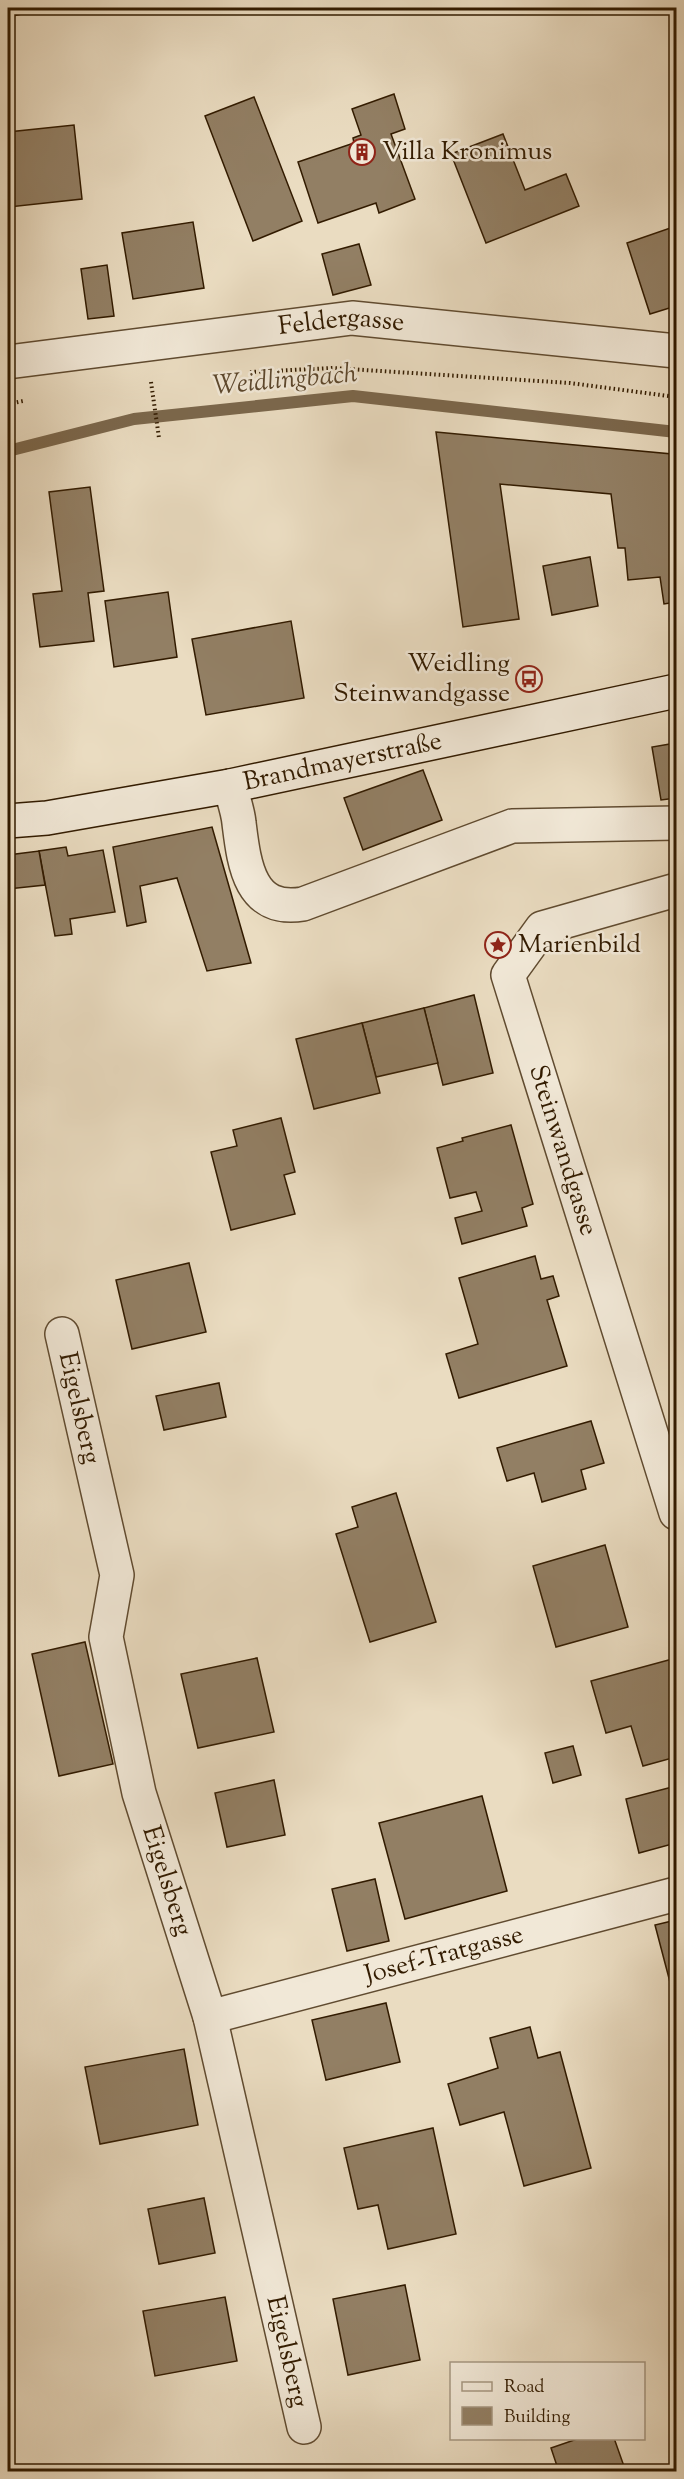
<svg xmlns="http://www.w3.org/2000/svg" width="684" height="2479" font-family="'Sorts Mill Goudy',serif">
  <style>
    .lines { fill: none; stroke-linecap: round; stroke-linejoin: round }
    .stream { stroke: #7b674c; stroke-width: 12 }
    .building { fill: #927f64; stroke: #321b00; stroke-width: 1.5 }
    .street-casing { stroke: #604b30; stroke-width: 36 }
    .secondary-casing { stroke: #321b00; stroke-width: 36 }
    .path { stroke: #321b00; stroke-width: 4; stroke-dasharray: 1.5 3; stroke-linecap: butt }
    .street { stroke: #f1e8d7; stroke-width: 33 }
    .secondary { stroke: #f1e8d7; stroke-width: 33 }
    .labels { text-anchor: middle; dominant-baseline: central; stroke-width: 5; stroke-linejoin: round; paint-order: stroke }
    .poi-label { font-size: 26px; fill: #321b00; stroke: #f1e8d7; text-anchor: start }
    .street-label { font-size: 26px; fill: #321b00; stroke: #f1e8d7 }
    .water-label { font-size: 27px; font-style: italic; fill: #5c472c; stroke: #f1e8d7 }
  </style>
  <rect width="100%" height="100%" fill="#eadcc1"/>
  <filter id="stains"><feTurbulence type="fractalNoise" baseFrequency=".00333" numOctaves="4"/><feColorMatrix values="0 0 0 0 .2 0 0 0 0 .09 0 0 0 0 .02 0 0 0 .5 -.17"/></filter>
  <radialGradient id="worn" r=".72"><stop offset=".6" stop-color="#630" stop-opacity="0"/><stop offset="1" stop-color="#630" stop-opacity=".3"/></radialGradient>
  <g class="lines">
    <path class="stream" d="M8 451 134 419 353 396 676 432"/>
  </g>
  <g class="building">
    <path d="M8 8H49L8 17Z"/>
    <path d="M394 94 405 129 391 134 415 199 379 213 376 203 318 223 298 162 354 143 353 138 361 135 352 109Z"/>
    <path d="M254 97 302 221 253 241 205 116Z"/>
    <path d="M74 125 82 199 9 207 8 132Z"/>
    <path d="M503 134 525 190 566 174 579 206 486 243 451 154Z"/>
    <path d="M193 222 204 288 133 299 122 233Z"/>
    <path d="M676 226V306L650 314 627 243Z"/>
    <path d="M359 244 371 285 333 295 322 254Z"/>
    <path d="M107 265 114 316 88 319 81 269Z"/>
    <path d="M436 432 672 454 670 476H676V602L664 604 660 577 628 580 625 548H618L611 494 500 484 519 619 463 627Z"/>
    <path d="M90 487 104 591 88 593 94 641 40 647 33 594 62 591 49 492Z"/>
    <path d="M590 557 598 606 552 615 543 566Z"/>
    <path d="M168 592 177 657 114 667 105 601Z"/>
    <path d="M291 621 304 698 206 715 192 639Z"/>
    <path d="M676 743V798L661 800 652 747Z"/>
    <path d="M423 770 442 820 363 850 344 798Z"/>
    <path d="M212 827 251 963 207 971 177 878 140 886 146 922 127 926 113 847Z"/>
    <path d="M66 847 68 856 103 850 115 912 70 919 72 934 55 936 39 851Z"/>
    <path d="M39 851 45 885 8 889V855Z"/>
    <path d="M474 995 493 1073 443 1085 424 1008Z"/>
    <path d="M424 1008 438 1063 376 1077 362 1023Z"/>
    <path d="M362 1023 380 1093 314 1109 296 1039Z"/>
    <path d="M281 1118 295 1172 284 1175 295 1214 231 1230 211 1152 237 1146 233 1130Z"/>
    <path d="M511 1125 533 1204 522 1208 527 1226 462 1244 455 1218 482 1211 476 1192 450 1198 437 1148 463 1141 462 1138Z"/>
    <path d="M535 1256 541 1279 553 1276 559 1296 547 1300 567 1366 459 1398 446 1354 478 1344 459 1278Z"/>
    <path d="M189 1263 206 1332 132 1349 116 1280Z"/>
    <path d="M219 1383 226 1417 164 1430 156 1396Z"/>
    <path d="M591 1421 604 1463 581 1470 586 1489 542 1502 534 1473 507 1481 497 1448Z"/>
    <path d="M396 1493 436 1622 370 1642 336 1534 358 1527 352 1507Z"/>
    <path d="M605 1545 628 1627 556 1647 533 1566Z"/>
    <path d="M85 1642 113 1764 59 1776 32 1654Z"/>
    <path d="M257 1658 274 1732 198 1748 181 1674Z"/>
    <path d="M676 1658V1757L643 1766 631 1726 606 1733 591 1681Z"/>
    <path d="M573 1746 581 1775 553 1783 545 1753Z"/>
    <path d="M274 1780 285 1835 227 1847 215 1793Z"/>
    <path d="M676 1786V1843L639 1853 626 1799Z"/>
    <path d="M482 1796 507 1891 405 1919 379 1823Z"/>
    <path d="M375 1879 389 1941 347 1951 332 1889Z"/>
    <path d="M676 1920V2005L655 1925Z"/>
    <path d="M386 2003 400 2062 326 2080 312 2020Z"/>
    <path d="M530 2027 538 2058 560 2052 591 2168 524 2186 504 2112 460 2125 448 2084 498 2068 490 2038Z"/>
    <path d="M184 2049 198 2125 100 2144 85 2067Z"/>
    <path d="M433 2128 456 2234 388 2249 378 2205 358 2209 344 2148Z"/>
    <path d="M204 2198 215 2253 159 2264 148 2209Z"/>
    <path d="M405 2285 420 2360 348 2375 333 2299Z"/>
    <path d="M225 2297 237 2361 155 2376 143 2311Z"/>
    <path d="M580 2438H614L626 2472H559L551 2448Z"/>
  </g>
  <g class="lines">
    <defs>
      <g id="street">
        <path id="s1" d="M8 362 352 318 676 351"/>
        <path d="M230 786C233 798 238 811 239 823 244 863 249 913 303 904L512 826 676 823"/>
        <path id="s2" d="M676 890 542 928 508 975 676 1513"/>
        <path id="s3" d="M62 1334 117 1575 106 1637 139 1793 210 2017 304 2427"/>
        <path id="s4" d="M210 2017 676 1894"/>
      </g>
      <g id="secondary">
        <path id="s5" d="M8 821 47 818 230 786 676 691"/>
      </g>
    </defs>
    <use href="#street" class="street-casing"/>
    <use href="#secondary" class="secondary-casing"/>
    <g class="path">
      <path d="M250 372 333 368 570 383 676 397"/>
      <path d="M151 382 159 438"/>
      <path d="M8 404 23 401"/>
    </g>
    <use href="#street" class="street"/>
    <use href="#secondary" class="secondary"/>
  </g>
  <defs>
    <symbol id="building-ring" viewBox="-11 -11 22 22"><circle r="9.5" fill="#f1e8d7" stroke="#8f2418" stroke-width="1.5"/><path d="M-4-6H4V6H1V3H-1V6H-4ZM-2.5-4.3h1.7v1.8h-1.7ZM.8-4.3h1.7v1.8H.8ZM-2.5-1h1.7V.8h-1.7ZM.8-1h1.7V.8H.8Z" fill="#8f2418"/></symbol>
    <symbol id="bus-ring" viewBox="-11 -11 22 22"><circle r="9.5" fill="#f1e8d7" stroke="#8f2418" stroke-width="1.5"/><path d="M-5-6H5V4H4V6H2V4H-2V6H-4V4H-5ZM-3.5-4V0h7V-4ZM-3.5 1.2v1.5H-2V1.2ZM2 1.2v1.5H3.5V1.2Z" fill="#8f2418"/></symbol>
    <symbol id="sight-ring" viewBox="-11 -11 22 22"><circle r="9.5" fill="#f1e8d7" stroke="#8f2418" stroke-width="1.5"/><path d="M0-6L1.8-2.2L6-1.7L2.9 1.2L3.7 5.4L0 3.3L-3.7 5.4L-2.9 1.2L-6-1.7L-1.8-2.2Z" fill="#8f2418"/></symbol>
  </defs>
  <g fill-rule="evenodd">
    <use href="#building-ring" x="347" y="137" width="30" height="30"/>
    <use href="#bus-ring" x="514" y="664" width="30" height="30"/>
    <use href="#sight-ring" x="483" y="930" width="30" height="30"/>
  </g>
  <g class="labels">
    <g class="poi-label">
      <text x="382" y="152">Villa Kronimus</text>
      <text x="510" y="664" text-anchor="end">Weidling<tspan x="510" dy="30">Steinwandgasse</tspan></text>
      <text x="518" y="945">Marienbild</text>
    </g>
    <g class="street-label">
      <text stroke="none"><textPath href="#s1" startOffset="336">Feldergasse</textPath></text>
      <text stroke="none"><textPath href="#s5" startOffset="340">Brandmayerstraße</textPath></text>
      <text stroke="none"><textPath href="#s2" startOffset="381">Steinwandgasse</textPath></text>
      <text stroke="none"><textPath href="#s3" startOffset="76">Eigelsberg</textPath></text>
      <text stroke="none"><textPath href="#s3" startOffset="562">Eigelsberg</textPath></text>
      <text stroke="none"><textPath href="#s4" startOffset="242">Josef-Tratgasse</textPath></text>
      <text stroke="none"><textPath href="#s3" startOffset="1048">Eigelsberg</textPath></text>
    </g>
    <g class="water-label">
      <text transform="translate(285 381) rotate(-5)">Weidlingbach</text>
    </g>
  </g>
  <rect width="684" height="2479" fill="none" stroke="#eadcc1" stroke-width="30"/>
  <rect x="9" y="9" width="666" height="2461" fill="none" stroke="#321b00" stroke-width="3"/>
  <rect x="15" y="15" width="654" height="2449" fill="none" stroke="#321b00" stroke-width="1.5"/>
  <rect x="450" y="2362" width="195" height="78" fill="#f1e8d7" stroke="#a59681" stroke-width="1.5"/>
  <rect x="462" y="2382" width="30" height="9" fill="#f1e8d7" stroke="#a59681" stroke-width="1.5"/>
  <text x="504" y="2392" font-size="18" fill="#321b00">Road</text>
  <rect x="462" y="2407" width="30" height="18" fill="#927f64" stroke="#a59681" stroke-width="1.5"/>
  <text x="504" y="2422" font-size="18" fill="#321b00">Building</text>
  <rect width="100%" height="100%" filter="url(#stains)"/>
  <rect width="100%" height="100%" fill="url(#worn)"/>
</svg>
